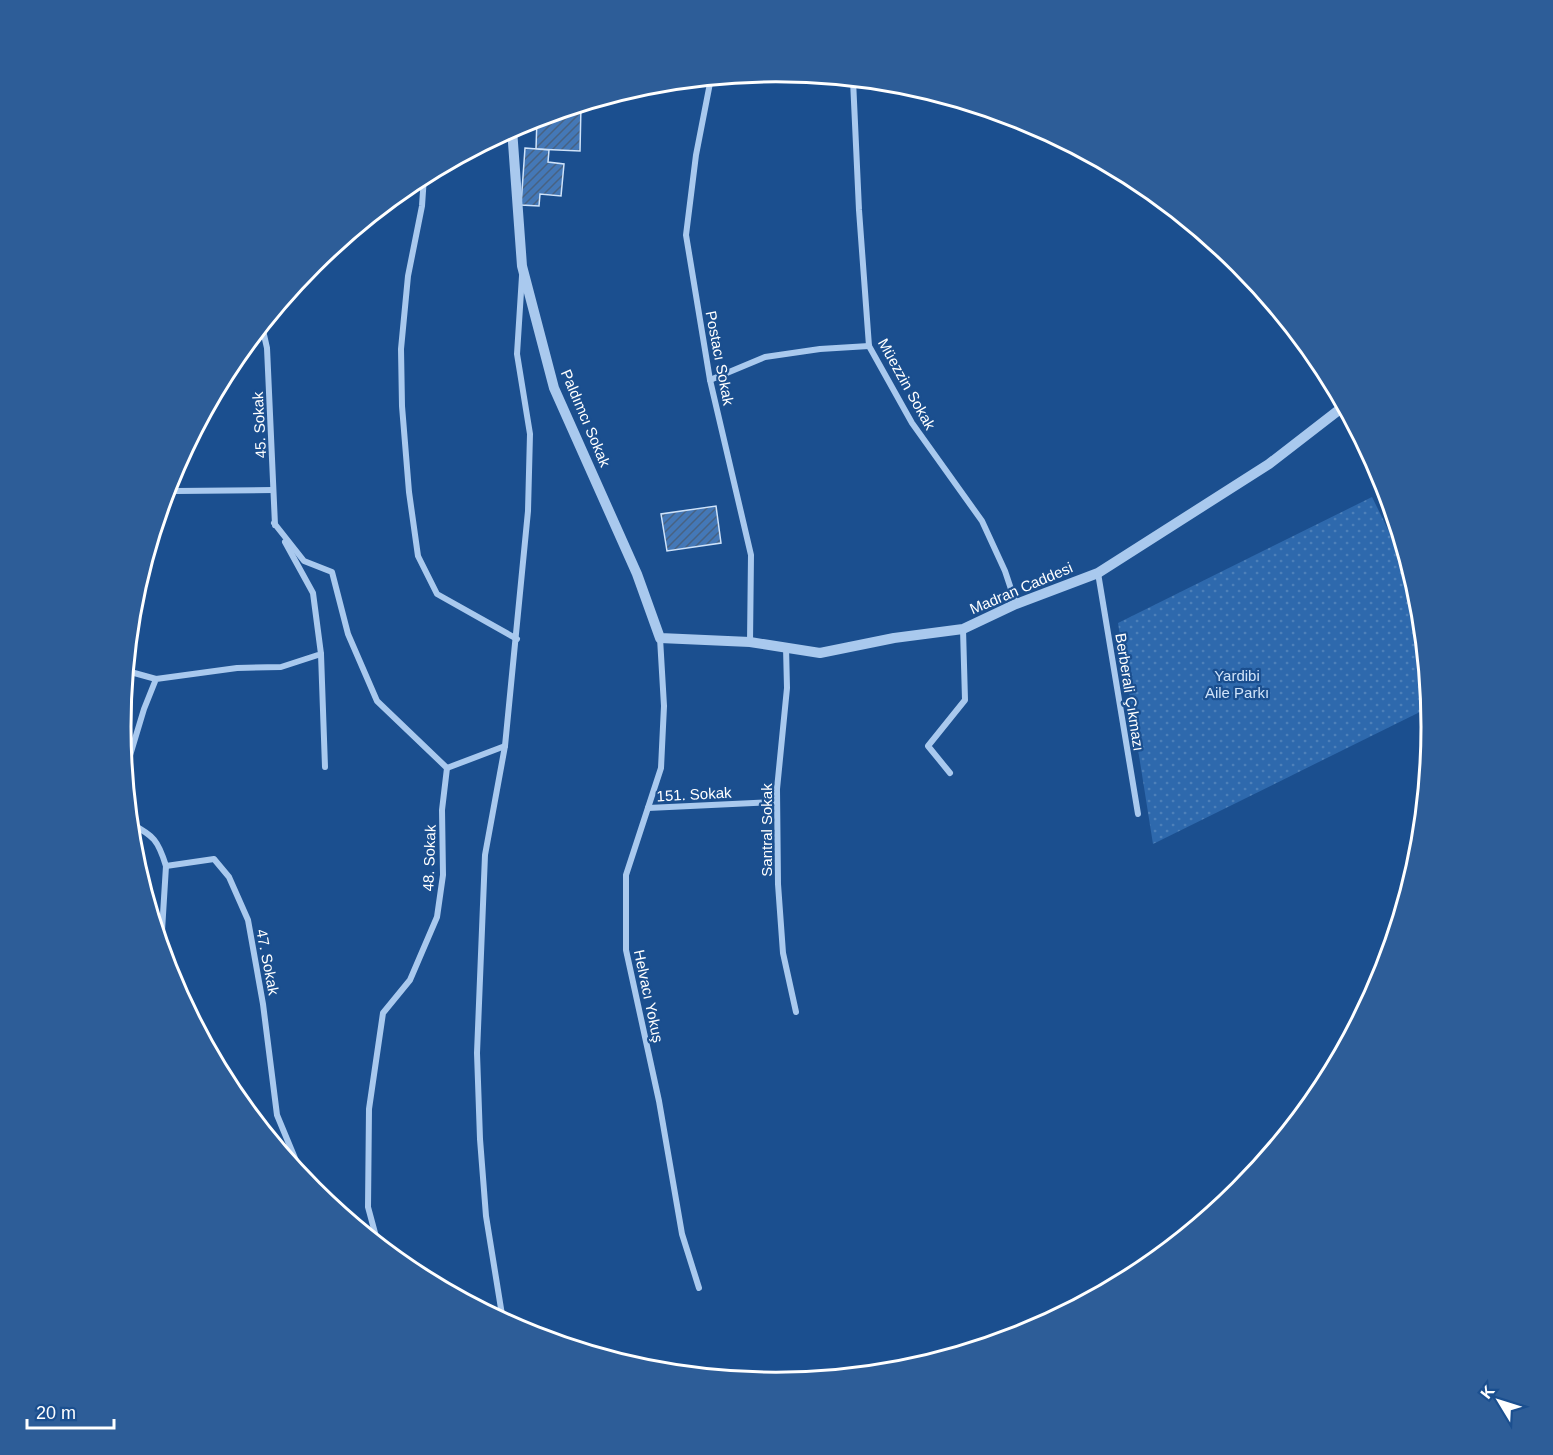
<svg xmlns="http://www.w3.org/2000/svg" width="1553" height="1455" font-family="Arial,sans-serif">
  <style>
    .park { fill: url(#park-dots) }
    .building { fill: url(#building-hatch); stroke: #cfe3fa; stroke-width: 1.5 }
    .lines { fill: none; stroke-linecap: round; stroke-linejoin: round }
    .minor { stroke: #a9c9ee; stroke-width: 6 }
    .tertiary { stroke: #a9c9ee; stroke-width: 10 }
    .labels { text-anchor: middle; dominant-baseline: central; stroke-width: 4.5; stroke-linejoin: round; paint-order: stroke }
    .street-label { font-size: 15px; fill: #fff; stroke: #1b4f8f }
    .park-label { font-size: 15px; fill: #cfe3fa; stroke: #1b4f8f }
    .rim { fill: none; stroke: #fff; stroke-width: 3 }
  </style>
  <defs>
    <pattern id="park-dots" width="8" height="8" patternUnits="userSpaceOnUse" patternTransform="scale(1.5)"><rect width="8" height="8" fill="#2e69ad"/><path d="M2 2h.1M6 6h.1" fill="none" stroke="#4d80b9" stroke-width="1.8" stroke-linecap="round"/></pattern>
    <pattern id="building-hatch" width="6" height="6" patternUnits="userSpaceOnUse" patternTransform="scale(1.5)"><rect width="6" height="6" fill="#4478b7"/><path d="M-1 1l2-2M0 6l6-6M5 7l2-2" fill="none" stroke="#486282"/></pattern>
  </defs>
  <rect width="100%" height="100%" fill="#1b4f8f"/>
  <path class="park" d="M1372 497 1414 582 1419 600 1430 707 1153 844 1118 623Z"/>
  <g class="building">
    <path d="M581 105 580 151 536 149 537 118Z"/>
    <path d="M525 148 549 150 548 162 564 164 561 196 540 194 539 206 521 205Z"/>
    <path d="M716 506 721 543 667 551 661 514Z"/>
  </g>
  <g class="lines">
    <g class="minor">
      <path d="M711 78 696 155 686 235 710 380 751 555 750 642"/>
      <path d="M853 80 859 210 869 346 912 423 982 521 1005 571 1016 604"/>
      <path d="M424 176 422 206 408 276 401 349 402 406 409 492 418 556 437 594 517 639"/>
      <path d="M262 326 267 348 275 525"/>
      <path d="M710 380 765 357 820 349 869 346"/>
      <path d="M1339 397 1342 408"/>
      <path d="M166 493 176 491 273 490"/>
      <path d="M274 523 304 561 332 572 348 634 377 701 447 768 442 810 443 875 437 917 410 980 383 1013 369 1109 368 1207 378 1244"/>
      <path d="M1098 573 1138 814"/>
      <path d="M660 638 664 706 661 768 626 875V950L659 1101 682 1234 699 1288"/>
      <path d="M786 647 787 688 777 789 778 884 783 953 796 1012"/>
      <path d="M321 654 325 767"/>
      <path d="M127 671 156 679"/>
      <path d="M447 768 505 746"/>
      <path d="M125 772 144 709 156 679 237 668 281 667 321 654 313 593 285 542"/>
      <path d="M950 773 928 746 965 700 963 629"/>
      <path d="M648 808 777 802"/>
      <path d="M130 823C154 836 158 840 166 866L214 859 229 877 248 920 263 1004 277 1115 304 1180"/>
      <path d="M161 947 166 866"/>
      <path d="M503 1321 486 1216 480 1139 477 1053 485 855 505 746 528 511 530 434 517 354 522 276"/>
    </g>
    <path class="tertiary" d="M512 129 522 266 554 388 637 574 660 638 750 642 820 653 894 638 963 629 1016 604 1098 573 1269 464 1344 406"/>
  </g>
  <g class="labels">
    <g class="street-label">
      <text transform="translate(720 358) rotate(79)">Postacı Sokak</text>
      <text transform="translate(907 384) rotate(61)">Müezzin Sokak</text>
      <text transform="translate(586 418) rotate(67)">Paldımcı Sokak</text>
      <text transform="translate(259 425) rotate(-93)">45. Sokak</text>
      <text transform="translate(1021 588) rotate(-23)">Madran Caddesi</text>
      <text transform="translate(1130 692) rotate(81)">Berberali Çıkmazı</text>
      <text transform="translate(694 794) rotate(-3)">151. Sokak</text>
      <text transform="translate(766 830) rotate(-90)">Santral Sokak</text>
      <text transform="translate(429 858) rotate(-88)">48. Sokak</text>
      <text transform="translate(268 962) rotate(79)">47. Sokak</text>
      <text transform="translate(649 996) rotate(78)">Helvacı Yokuş</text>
    </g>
    <g class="park-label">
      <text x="1237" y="675">Yardibi<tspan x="1237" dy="17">Aile Parkı</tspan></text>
    </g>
  </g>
  <path d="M0 0H1553V1455H0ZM131 727a645 645 0 1 1 1290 0a645 645 0 1 1-1290 0Z" fill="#2d5d98" fill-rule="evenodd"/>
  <path class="rim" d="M131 727a645 645 0 1 1 1290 0a645 645 0 1 1-1290 0Z"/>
  <g transform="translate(1499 1401) rotate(308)" stroke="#1b4f8f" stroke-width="4.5" paint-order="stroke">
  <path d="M0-4.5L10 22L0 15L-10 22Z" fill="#ffffff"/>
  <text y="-9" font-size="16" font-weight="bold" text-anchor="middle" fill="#ffffff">K</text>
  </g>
  <path d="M27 1419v9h87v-9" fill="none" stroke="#ffffff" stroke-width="3"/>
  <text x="36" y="1419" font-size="18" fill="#ffffff" stroke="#1b4f8f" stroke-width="4.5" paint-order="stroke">20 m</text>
</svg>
